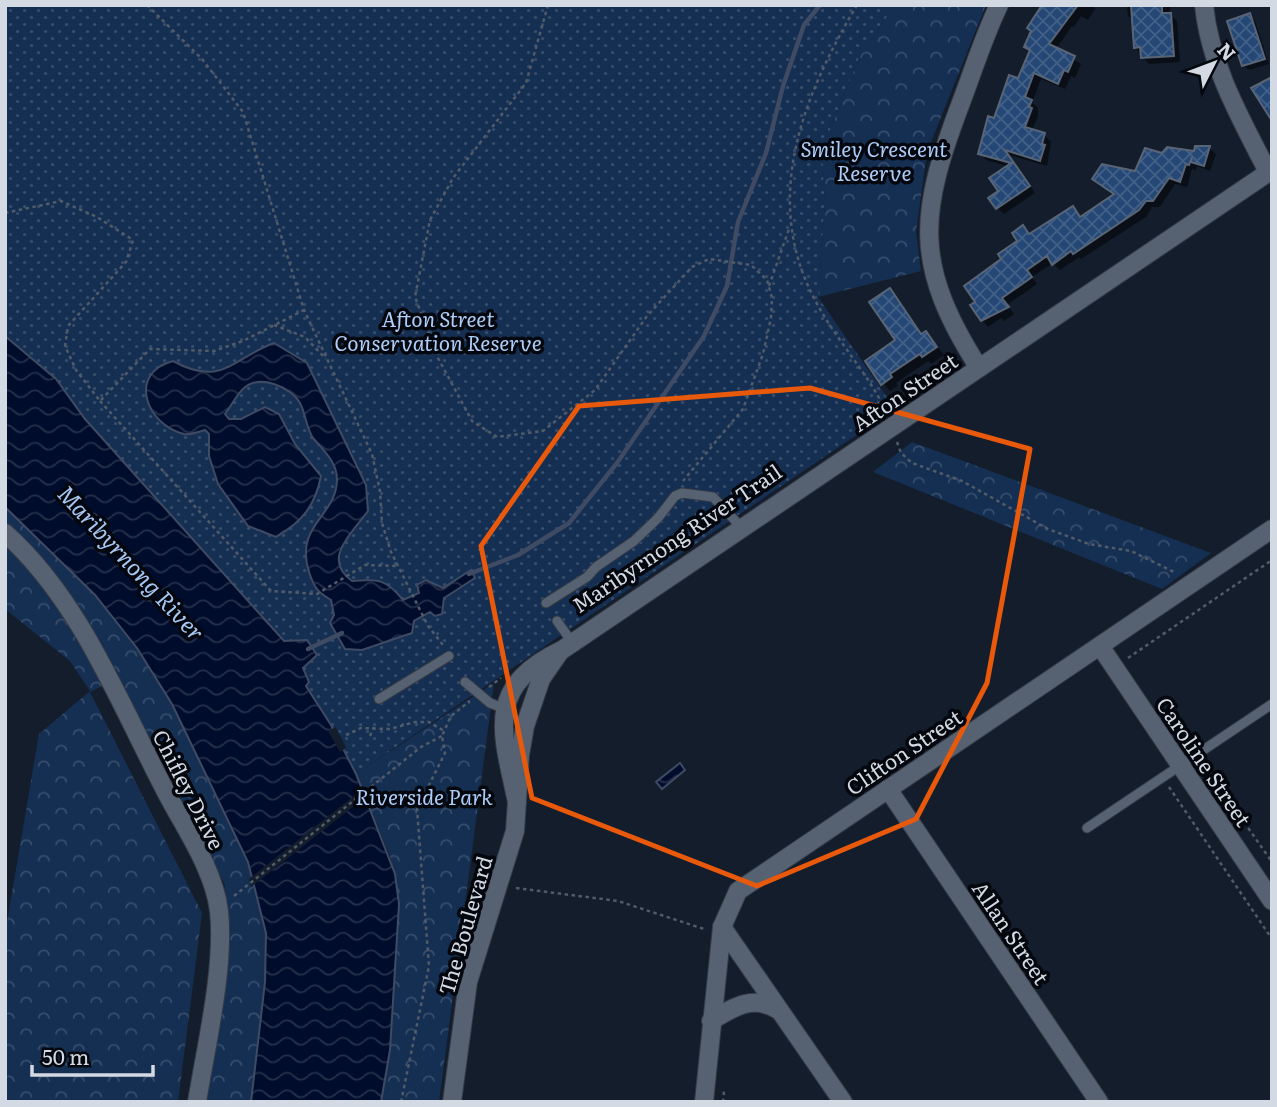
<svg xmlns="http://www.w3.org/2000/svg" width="1277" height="1107" font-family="Literata,serif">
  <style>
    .grass { fill: url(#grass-dots) }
    .forest { fill: url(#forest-crowns) }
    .water { fill: url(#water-waves); stroke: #3f4a63; stroke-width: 2 }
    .pier { fill: #131d2b }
    .shadow { fill: #0007 }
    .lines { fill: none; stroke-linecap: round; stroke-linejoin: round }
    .stream { stroke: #3f4a63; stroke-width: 4.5 }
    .building { fill: url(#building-cross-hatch); stroke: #596575; stroke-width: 2 }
    .service-casing { stroke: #343a45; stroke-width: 11 }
    .minor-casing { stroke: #343a45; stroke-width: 20 }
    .path { stroke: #525b68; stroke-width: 2.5; stroke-dasharray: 3.5 3.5; stroke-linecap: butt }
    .service { stroke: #566272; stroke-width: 9 }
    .minor { stroke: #566272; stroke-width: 18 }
    .marked { fill: none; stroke: #e8590c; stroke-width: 5; stroke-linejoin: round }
    .labels { text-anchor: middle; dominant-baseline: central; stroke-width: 7; stroke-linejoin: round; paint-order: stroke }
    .park-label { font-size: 21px; font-style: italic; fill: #aecefa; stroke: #04070d }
    .street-label { font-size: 21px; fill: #d3dae4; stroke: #04070d }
    .water-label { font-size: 23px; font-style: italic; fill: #a6c6f2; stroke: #04070d }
  </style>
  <defs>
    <pattern id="grass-dots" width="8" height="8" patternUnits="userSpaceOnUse" patternTransform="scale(1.75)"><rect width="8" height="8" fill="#152f53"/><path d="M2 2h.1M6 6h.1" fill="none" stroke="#364d6c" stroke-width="1.8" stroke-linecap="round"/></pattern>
    <pattern id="forest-crowns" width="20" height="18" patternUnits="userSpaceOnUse" patternTransform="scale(1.75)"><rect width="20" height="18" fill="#152f53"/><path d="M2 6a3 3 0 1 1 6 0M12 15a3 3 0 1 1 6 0" fill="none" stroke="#364d6c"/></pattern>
    <pattern id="water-waves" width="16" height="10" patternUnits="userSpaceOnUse" patternTransform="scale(1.75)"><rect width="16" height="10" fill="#000c2c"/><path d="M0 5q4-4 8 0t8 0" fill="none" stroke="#242f4a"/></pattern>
    <pattern id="building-cross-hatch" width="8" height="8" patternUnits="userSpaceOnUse" patternTransform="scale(1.75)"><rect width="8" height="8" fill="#244775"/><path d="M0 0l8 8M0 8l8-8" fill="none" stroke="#436188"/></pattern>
  </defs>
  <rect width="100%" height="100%" fill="#131d2b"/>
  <path class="grass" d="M5 5H895L859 58 822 150 825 202 818 297 895 409 356 774 331 725 306 686 309 681 284 641 85 419 56 379 5 336Z"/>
  <g class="forest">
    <path d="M895 5H986L927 152 916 232 921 271 818 297 825 202 822 150 859 58Z"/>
    <path d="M912 442 1211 553 1162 589 873 472Z"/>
    <path d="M5 507 95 595 137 648 172 704 248 862 266 933 265 982 251 1102H202L225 885 118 678 90 692 202 913 178 1102H5V934L39 734 90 691 70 661 5 609Z"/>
    <path d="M494 683 439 1102H381L390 1050 399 904 390 856 356 774Z"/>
  </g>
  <g class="water">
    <path d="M5 336 56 379 85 419 284 641 307 640 317 655 303 668 309 682 306 686 331 725 356 774 395 874 399 904 390 1050 381 1102H251L265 982 266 933 248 862 172 704 137 648 95 595 5 507Z"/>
    <path d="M274 343 307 363 366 485 368 511C352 533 321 559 352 581 379 579 386 579 403 600L419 593 417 585 426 580 443 588 471 570 475 578 444 598 442 614 435 616 430 612 414 621 412 633 362 650 345 649 330 623 334 615 331 600C317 592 314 587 309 572 294 524 337 517 337 479 337 462 323 450 313 438 306 428 306 414 300 403 291 387 260 374 244 388 237 394 231 406 225 414L229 419H241L265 407 279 414 295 444 321 476C315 506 302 522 276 537L248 526 218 484 209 456V434L205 430C199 432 190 435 184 434 146 425 127 373 173 361 222 388 233 358 274 343Z"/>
    <path d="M680 763 685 770 662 789 656 782Z"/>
  </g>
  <g class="pier">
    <path d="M336 727 346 748 340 752 328 731Z"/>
    <path d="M365 787 368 795 251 887 249 879Z"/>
  </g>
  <g class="shadow">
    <path d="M1044 5H1091L1095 9 1088 20 1081 16 1074 27 1072 26 1056 49 1081 64 1075 78 1071 76 1065 89 1041 79 1032 103 1038 108V116L1032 131 1044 135 1051 142 1047 166 1009 155 1035 193 1004 214 998 208 1009 167 986 160 980 153 1019 80 1031 52 1026 47Z"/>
    <path d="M1127 5H1171L1169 14 1177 21 1180 62 1149 64 1142 57 1135 47 1134 22 1128 16Z"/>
    <path d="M1250 15 1255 21 1269 64 1249 70 1243 65Z"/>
    <path d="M1209 148 1216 154 1210 171 1197 166 1196 170 1192 169 1187 187 1175 184 1160 207H1152L1146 217 1081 259 1079 257 1060 270 1053 263 1032 277 1037 284 1007 305 1014 314 1004 321 1001 318 988 327 982 320 977 302 1004 259 1020 241 1023 228 1030 235 1073 209 1082 218 1115 195 1094 179 1136 173 1163 155 1195 153Z"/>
    <path d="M890 290 923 335 926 333 944 355 931 364 928 361 896 383 898 386 890 391 883 383 897 341Z"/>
  </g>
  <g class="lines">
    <g class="stream">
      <path d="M469 574 518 555 569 523 617 463 704 336 727 286 738 222 766 153 783 86 804 25 820 5"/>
      <path d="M308 649 342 633"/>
    </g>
  </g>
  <g class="building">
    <path d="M1042 5H1078L1049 44 1075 56 1068 72 1064 70 1058 84 1034 73 1025 97 1032 100 1029 107 1032 108 1025 127 1045 133 1042 144 1045 145 1040 161 1005 150 1030 186 996 209 988 198 998 191 989 178 1011 163 978 154 988 116 994 118 1009 75 1018 78 1030 50 1024 47 1031 31 1027 28Z"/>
    <path d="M1131 5H1162V13H1171L1174 56 1141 58 1140 47 1134 48Z"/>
    <path d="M1250 13 1265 59 1242 66 1227 21Z"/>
    <path d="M1272 77V121L1251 88Z"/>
    <path d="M1195 146H1210L1204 166 1191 162 1192 157 1189 165 1186 164 1180 182 1169 178 1153 201H1146L1139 210 1073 254 1071 251 1052 265 1047 256 1027 270 1032 277 1002 298 1009 307 981 321 970 305 975 302 964 286 1001 259 998 254 1017 241 1012 233 1023 225 1029 234 1073 206 1080 217 1114 194 1092 179 1102 164 1135 171 1145 148 1162 153 1167 147 1194 151Z"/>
    <path d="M890 288 921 334 926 331 937 347 922 357 920 354 890 374 892 377 881 385 865 361 895 340 869 302Z"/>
  </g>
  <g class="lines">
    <defs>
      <g id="service">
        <path d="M546 603 587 577 596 567 634 541 658 518 675 496 682 493 713 497 742 528"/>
        <path d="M557 621 572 642"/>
        <path d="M465 682 490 703 503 708"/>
        <path d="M379 699 449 656"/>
        <path d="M1087 828 1272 704"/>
      </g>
      <g id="minor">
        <path d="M1204 5C1210 66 1241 119 1268 172"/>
        <path d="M979 368C912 263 919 213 962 100 974 68 984 36 999 5"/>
        <path d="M5 533C80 600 119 702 165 790 184 827 214 869 219 911 225 967 206 1046 197 1102"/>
        <path d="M1100 646 1272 901"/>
        <path d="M888 789 1099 1102"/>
        <path d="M517 802C502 732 484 687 562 650L1272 170"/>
        <path d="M722 927 843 1102"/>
        <path d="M711 1021C735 1006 754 994 780 1011"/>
        <path d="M452 1102 468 982 515 831 520 755 525 726 541 679 559 653"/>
        <path d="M704 1102 722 927 738 891 1272 529"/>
      </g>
    </defs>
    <use href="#service" class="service-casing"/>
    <use href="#minor" class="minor-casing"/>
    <g class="path">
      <path d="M147 5 202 59 243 112 304 310 372 454 380 491 382 523 391 552 428 626 443 645"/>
      <path d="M548 5 526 83 453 178 430 220 415 297 438 358 472 421 497 437 543 431 595 390 647 316 692 267 709 259 751 265 767 280 772 298 771 318 763 354 743 409 683 481"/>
      <path d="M857 5C803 96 761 199 815 300 833 335 860 364 879 398V415"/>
      <path d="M5 213 61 201 97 217 133 240 126 262 68 326 65 346 76 370 100 401 150 349 214 351 243 341 304 310"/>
      <path d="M769 286 789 229"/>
      <path d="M274 325 305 337 326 359"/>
      <path d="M100 401 271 591 317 594 365 565 398 566"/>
      <path d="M897 442 901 453 912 463 962 481 1048 529 1089 544 1131 551 1176 573"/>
      <path d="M1128 658 1272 560"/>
      <path d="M489 687 501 678"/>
      <path d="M346 735 361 728 390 729 415 722H429L444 731"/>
      <path d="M370 736 374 727"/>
      <path d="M1204 765 1272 862"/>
      <path d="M1169 787 1272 939"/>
      <path d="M516 888 618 901 704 929"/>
      <path d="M234 896 421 747 442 736"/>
      <path d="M401 1102 429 966 417 809 445 753 442 736 451 716 470 701"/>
      <path d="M723 1102 724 1091"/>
    </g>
    <use href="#service" class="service"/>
    <use href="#minor" class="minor"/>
  </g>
  <path class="marked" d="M810 388 1030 449 987 683 916 819 757 886 532 798 481 546 579 406Z"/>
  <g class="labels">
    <g class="park-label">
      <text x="874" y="147">Smiley Crescent<tspan x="874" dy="24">Reserve</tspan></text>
      <text x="438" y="317">Afton Street<tspan x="438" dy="24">Conservation Reserve</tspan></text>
      <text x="424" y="795">Riverside Park</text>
    </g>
    <g class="street-label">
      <text transform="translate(904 391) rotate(-34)">Afton Street</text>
      <text transform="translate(676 537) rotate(-34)">Maribyrnong River Trail</text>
      <text transform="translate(903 751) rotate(-34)">Clifton Street</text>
      <text transform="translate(1205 761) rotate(56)">Caroline Street</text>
      <text transform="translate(190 789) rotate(63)">Chifley Drive</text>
      <text transform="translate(464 925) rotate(-74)">The Boulevard</text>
      <text transform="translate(1012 932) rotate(56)">Allan Street</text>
    </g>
    <g class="water-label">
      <text transform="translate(132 562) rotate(47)">Maribyrnong River</text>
    </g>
  </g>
  <rect width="1277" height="1107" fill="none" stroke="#d3dae4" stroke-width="14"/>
  <g transform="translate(1214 63) rotate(48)" stroke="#04070d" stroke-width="5" paint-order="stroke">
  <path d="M0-5L12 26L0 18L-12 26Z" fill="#d3dae4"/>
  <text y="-10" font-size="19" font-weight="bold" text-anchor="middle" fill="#d3dae4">N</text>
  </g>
  <path d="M32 1065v10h121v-10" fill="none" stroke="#d3dae4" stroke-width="3.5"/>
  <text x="42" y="1065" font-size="21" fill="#d3dae4" stroke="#04070d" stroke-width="5" paint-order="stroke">50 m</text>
</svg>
